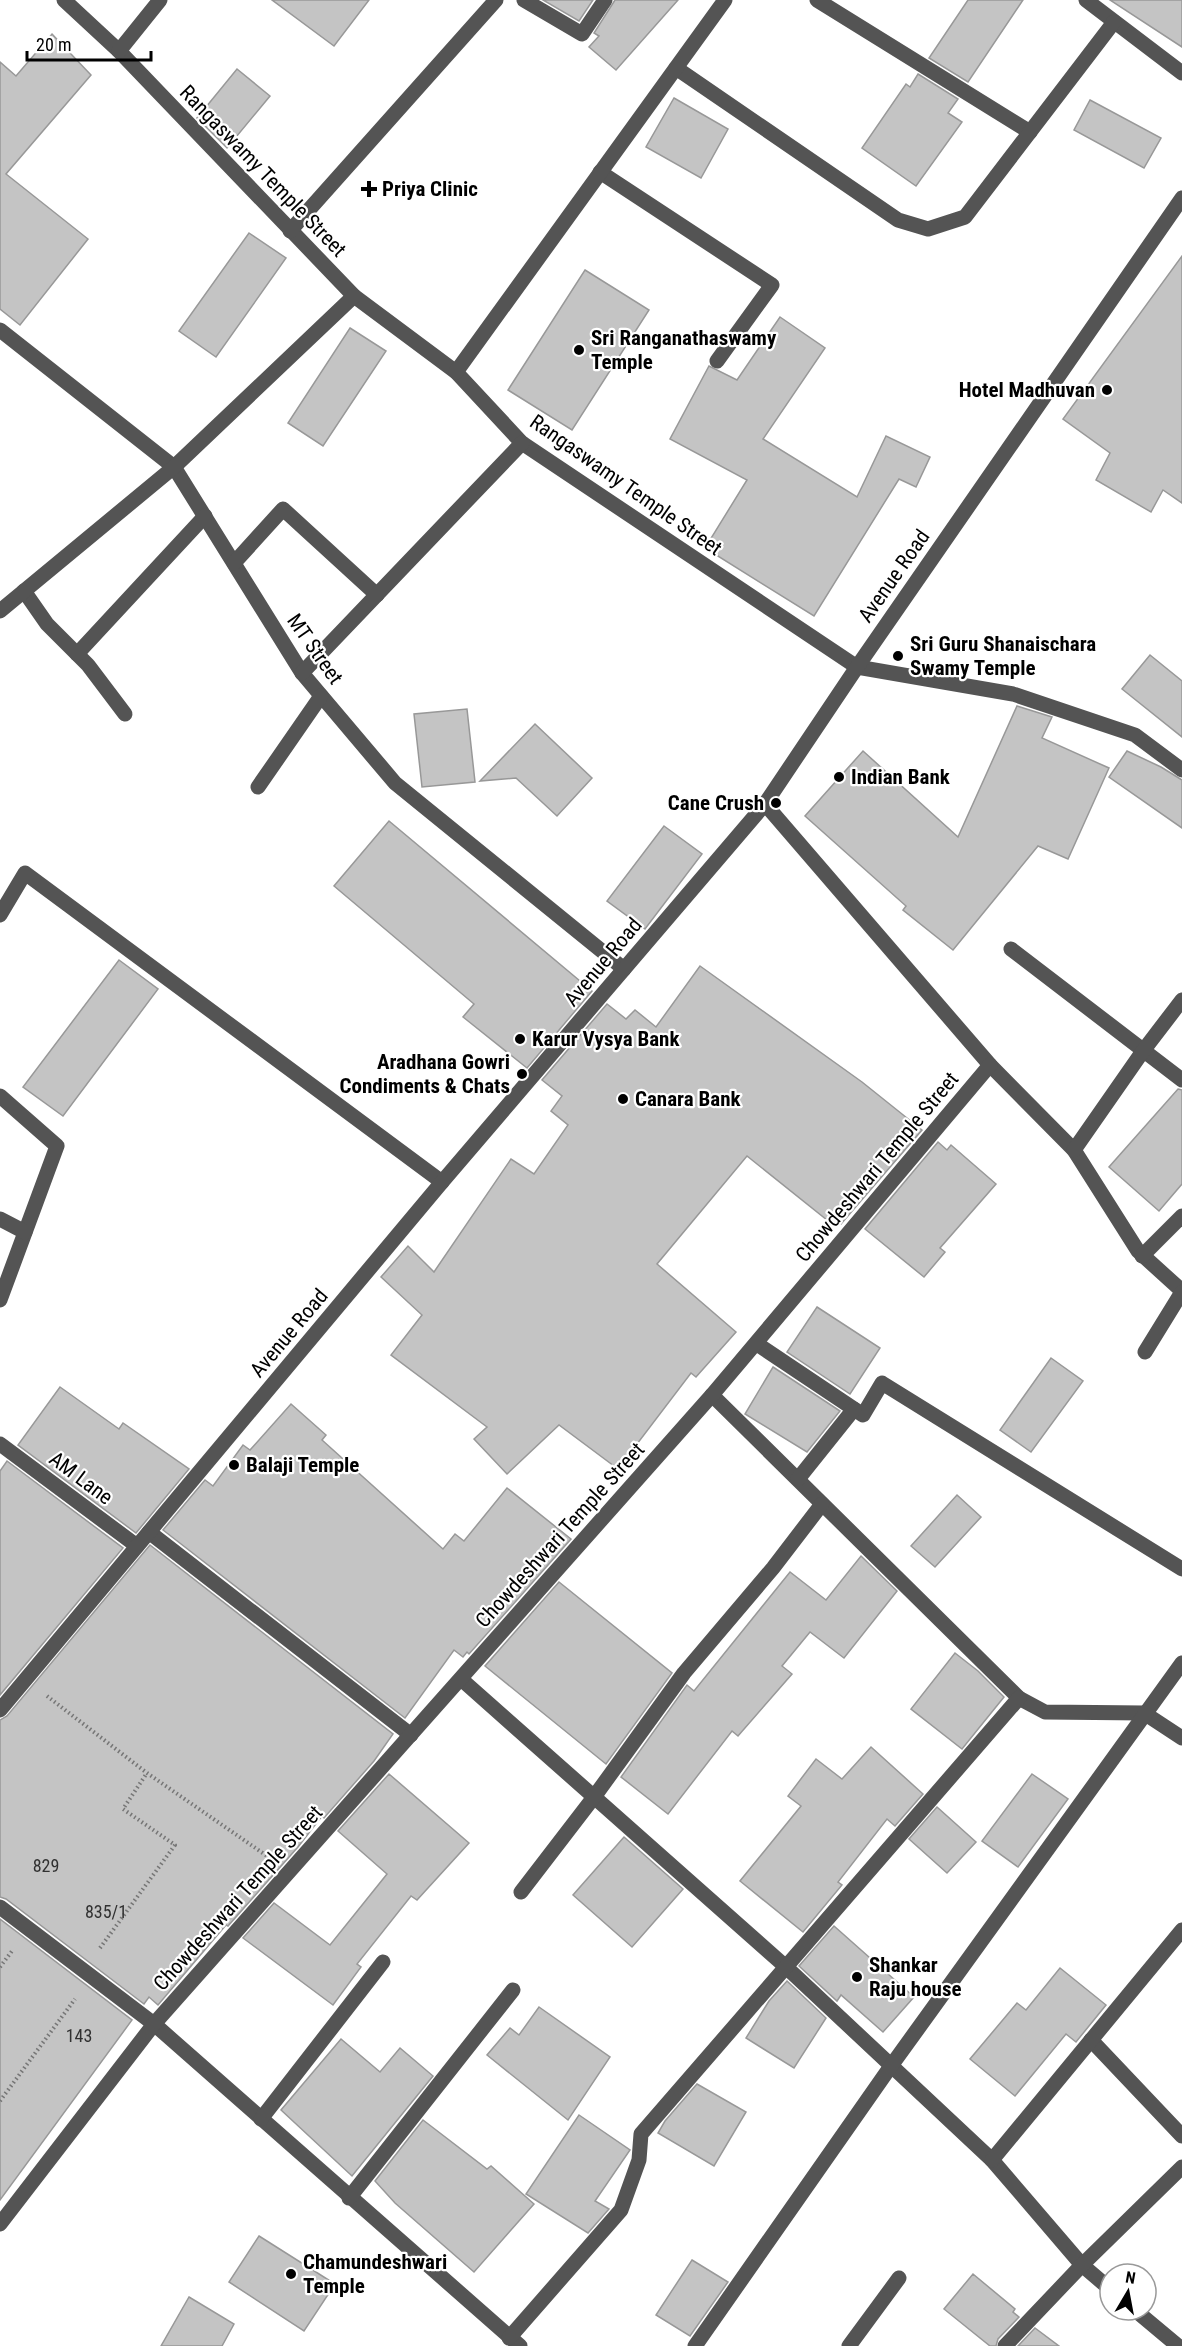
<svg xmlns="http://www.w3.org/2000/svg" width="1182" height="2346" font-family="'Roboto Condensed',sans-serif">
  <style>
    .building { fill: #c4c4c4; stroke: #989898; stroke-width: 1.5 }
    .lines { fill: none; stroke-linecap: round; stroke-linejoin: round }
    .path { stroke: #767676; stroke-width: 4; stroke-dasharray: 1.5 3; stroke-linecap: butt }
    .minor { stroke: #545454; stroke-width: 15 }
    .poi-dot { fill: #000; stroke: #fff; stroke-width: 2 }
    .labels { text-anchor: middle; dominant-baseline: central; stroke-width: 4.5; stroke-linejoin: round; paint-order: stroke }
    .number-label { font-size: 18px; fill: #313131 }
    .street-label { font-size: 21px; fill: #000; stroke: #fff }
    .poi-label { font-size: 21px; font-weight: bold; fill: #000; stroke: #fff; text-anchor: start }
  </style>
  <rect width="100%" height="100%" fill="#fff"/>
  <g class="building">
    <path d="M272 0H369L334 46Z"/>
    <path d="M543 0H593L579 21Z"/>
    <path d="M615 0H678L616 70 589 47 599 36 594 33Z"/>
    <path d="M968 0H1023L968 82 929 58Z"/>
    <path d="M1110 0H1182V47Z"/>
    <path d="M52 34 91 75 6 174 88 239 20 325 0 309V62L16 76Z"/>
    <path d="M237 69 270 96 227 148 197 118Z"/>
    <path d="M918 74 958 99 948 113 962 122 916 186 862 148 906 84 910 87Z"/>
    <path d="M674 98 728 129 701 178 646 147Z"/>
    <path d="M1090 100 1161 138 1144 168 1074 130Z"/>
    <path d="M249 233 286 258 216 357 179 331Z"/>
    <path d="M1182 256V503L1163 490 1151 512 1096 480 1110 453 1063 419Z"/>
    <path d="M585 270 649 310 572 430 508 390Z"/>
    <path d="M780 317 825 348 763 439 857 497 886 436 930 457 916 487 899 479 814 616 705 548 747 480 670 439 709 366 737 380Z"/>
    <path d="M350 328 386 351 323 446 288 423Z"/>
    <path d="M1150 655 1182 681V737L1122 689Z"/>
    <path d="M1017 706 1052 717 1042 738 1109 768 1068 859 1038 846 953 950 903 910 906 906 805 816 863 751 958 837Z"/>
    <path d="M467 709 475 782 422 787 414 714Z"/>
    <path d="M535 724 592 778 557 816 516 778 480 781Z"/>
    <path d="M1127 751 1161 767 1182 780V828L1109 777Z"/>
    <path d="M389 821 592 991 527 1068 463 1017 474 1004 334 886Z"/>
    <path d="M664 826 702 854 645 929 607 901Z"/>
    <path d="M119 960 158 989 63 1116 23 1087Z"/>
    <path d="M700 966 862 1082 922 1130 841 1224 836 1220 832 1224 747 1156 657 1264 736 1332 696 1377 691 1373 618 1469 559 1425 507 1474 474 1439 487 1427 391 1355 422 1315 381 1277 408 1246 434 1272 511 1159 534 1174 568 1125 551 1111 562 1096 542 1080 607 1004 626 1019 635 1010 656 1027Z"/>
    <path d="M1178 1089 1182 1090V1184L1159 1211 1109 1167Z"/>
    <path d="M938 1142 947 1150 951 1145 996 1184 940 1248 945 1252 924 1277 865 1229Z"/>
    <path d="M817 1307 880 1348 850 1394 787 1352Z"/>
    <path d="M1051 1358 1083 1381 1031 1452 1000 1430Z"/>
    <path d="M773 1367 840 1411 807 1452 745 1414Z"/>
    <path d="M60 1387 119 1429 123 1423 189 1469 136 1533 18 1445Z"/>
    <path d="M291 1404 326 1435 322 1440 443 1549 455 1534 464 1541 507 1488 571 1539 469 1654 467 1652 463 1657 454 1650 405 1718 163 1530 205 1480 213 1486 243 1445 250 1450Z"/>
    <path d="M7 1461 123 1548 0 1695V1471Z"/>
    <path d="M957 1495 981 1517 935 1567 911 1546Z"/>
    <path d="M150 1545 393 1734 374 1761 324 1818 322 1816 298 1847 228 1926 226 1925 158 2005 149 1997 144 2004 6 1899 0 1897V1720L7 1716Z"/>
    <path d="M861 1556 897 1591 844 1658 810 1632 782 1666 792 1674 738 1736 732 1731 668 1814 621 1777 687 1685 694 1691 790 1572 826 1600Z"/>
    <path d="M559 1582 672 1673 606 1764 485 1666Z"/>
    <path d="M955 1653 978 1671 1004 1697 962 1749 911 1709Z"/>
    <path d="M871 1747 923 1794 895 1826 887 1819 838 1882 842 1885 803 1932 740 1881 801 1806 788 1796 816 1759 842 1779Z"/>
    <path d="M389 1774 469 1843 417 1900 411 1896 357 1964 361 1967 333 2005 243 1938 274 1903 330 1945 387 1874 338 1831Z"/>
    <path d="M1032 1774 1068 1799 1018 1867 982 1841Z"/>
    <path d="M937 1807 976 1842 947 1873 909 1839Z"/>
    <path d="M624 1837 683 1889 632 1947 573 1895Z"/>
    <path d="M0 1919 132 2020 0 2200Z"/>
    <path d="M834 1926 914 1997 883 2032 841 1995 837 2001 799 1966Z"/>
    <path d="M1060 1968 1106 2005 1076 2042 1066 2034 1015 2096 970 2059 1017 2003 1026 2010Z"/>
    <path d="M787 1981 826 2018 794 2068 746 2038 769 2001Z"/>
    <path d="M539 2007 610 2057 568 2120 487 2055 510 2028 519 2035Z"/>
    <path d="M341 2039 380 2072 400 2048 433 2076 352 2176 281 2110Z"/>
    <path d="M697 2084 746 2112 714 2166 658 2133 665 2121Z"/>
    <path d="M579 2115 630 2150 595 2201 609 2209 588 2233 526 2194Z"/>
    <path d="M423 2120 487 2169 491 2166 534 2204 474 2272 395 2203 375 2181Z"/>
    <path d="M259 2236 335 2284 304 2331 229 2282Z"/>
    <path d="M692 2260 728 2282 690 2336 656 2315Z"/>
    <path d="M973 2274 1015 2309 1013 2312 1019 2317 998 2339 996 2346H990L944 2309Z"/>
    <path d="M189 2297 234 2324 222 2346H161Z"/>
    <path d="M1035 2328 1059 2346H1018Z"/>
  </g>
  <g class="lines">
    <g class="path">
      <path d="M47 1696 147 1773 267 1856"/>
      <path d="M100 1948 175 1845 123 1809 147 1773"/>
      <path d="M0 1967 12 1951"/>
      <path d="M0 2101 75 1999"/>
    </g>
    <g class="minor">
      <path d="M64 0 119 51 354 296 456 372 522 443 857 667 1013 694 1135 735 1182 770"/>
      <path d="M524 0 582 34 605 0"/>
      <path d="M817 0 1030 132"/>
      <path d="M1086 0 1182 73"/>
      <path d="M119 51 160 0"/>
      <path d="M676 68 898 220 928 229 965 217 1114 22"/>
      <path d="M600 172 772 285 717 361"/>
      <path d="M290 231 496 0"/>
      <path d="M0 330 174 467 302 673 395 783 624 969"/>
      <path d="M456 372 725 0"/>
      <path d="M234 563 283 509 377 595"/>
      <path d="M24 591 47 624 88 665 125 714"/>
      <path d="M0 611 174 467 354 296"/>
      <path d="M77 654 205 516"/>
      <path d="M302 673 522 443"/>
      <path d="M258 787 321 696"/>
      <path d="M765 804 990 1065 1074 1150 1138 1251 1182 1291"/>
      <path d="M0 915 25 873 442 1182"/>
      <path d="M1011 949 1182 1080"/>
      <path d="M0 1096 57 1146 0 1300"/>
      <path d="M1074 1150 1143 1051 1182 1000"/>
      <path d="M0 1219 25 1232"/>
      <path d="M1142 1256 1182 1216"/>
      <path d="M757 1344 863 1415 882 1383 1182 1569"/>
      <path d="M1145 1352 1182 1292"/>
      <path d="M712 1395 1019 1698 1045 1712 1144 1713 1182 1738"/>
      <path d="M0 1444 137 1546"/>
      <path d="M798 1479 854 1409"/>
      <path d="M149 1532 411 1735"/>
      <path d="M461 1679 786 1967 992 2160 1082 2265 1110 2289"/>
      <path d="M0 1710 442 1182 765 804 857 667 1182 198"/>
      <path d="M521 1892 594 1797 684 1673 773 1568 822 1504"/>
      <path d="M0 1907 154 2024 520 2346"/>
      <path d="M1091 2040 1182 2136"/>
      <path d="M261 2119 383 1962"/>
      <path d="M992 2160 1182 1930"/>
      <path d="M349 2198 513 1990"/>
      <path d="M0 2224 154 2024 712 1395 990 1065"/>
      <path d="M1135 2310 1178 2346"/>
      <path d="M509 2338 621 2210 639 2160 641 2134 1019 1698"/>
      <path d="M695 2346 891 2066 1182 1663"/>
      <path d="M849 2346 899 2278"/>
      <path d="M1005 2346 1082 2265 1182 2167"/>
    </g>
  </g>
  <g class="poi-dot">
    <path d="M366 180h6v6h6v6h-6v6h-6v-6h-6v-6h6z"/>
    <circle cx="579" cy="350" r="6"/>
    <circle cx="1107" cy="390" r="6"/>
    <circle cx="898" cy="656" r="6"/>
    <circle cx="839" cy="777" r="6"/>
    <circle cx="776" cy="803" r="6"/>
    <circle cx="520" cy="1039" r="6"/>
    <circle cx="522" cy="1074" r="6"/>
    <circle cx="623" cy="1099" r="6"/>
    <circle cx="234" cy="1465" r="6"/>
    <circle cx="857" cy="1977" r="6"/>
    <circle cx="291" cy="2274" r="6"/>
  </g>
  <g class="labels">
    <g class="number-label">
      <text x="46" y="1865">829</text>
      <text x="106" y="1911">835/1</text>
      <text x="79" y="2035">143</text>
    </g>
    <g class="street-label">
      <text transform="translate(263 171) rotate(46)">Rangaswamy Temple Street</text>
      <text transform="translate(626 485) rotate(35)">Rangaswamy Temple Street</text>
      <text transform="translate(894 576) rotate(-55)">Avenue Road</text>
      <text transform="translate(315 649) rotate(55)">MT Street</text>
      <text transform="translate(603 962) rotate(-50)">Avenue Road</text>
      <text transform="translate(877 1167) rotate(-50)">Chowdeshwari Temple Street</text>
      <text transform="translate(289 1333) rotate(-50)">Avenue Road</text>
      <text transform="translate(81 1478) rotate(37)">AM Lane</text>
      <text transform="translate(560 1535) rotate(-48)">Chowdeshwari Temple Street</text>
      <text transform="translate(238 1898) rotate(-48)">Chowdeshwari Temple Street</text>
    </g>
    <g class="poi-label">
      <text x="382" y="189">Priya Clinic</text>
      <text x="591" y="338">Sri Ranganathaswamy<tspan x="591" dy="24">Temple</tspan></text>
      <text x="1095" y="390" text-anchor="end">Hotel Madhuvan</text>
      <text x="910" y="644">Sri Guru Shanaischara<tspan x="910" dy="24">Swamy Temple</tspan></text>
      <text x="851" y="777">Indian Bank</text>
      <text x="764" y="803" text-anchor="end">Cane Crush</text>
      <text x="532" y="1039">Karur Vysya Bank</text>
      <text x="510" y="1062" text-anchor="end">Aradhana Gowri<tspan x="510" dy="24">Condiments &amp; Chats</tspan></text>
      <text x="635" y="1099">Canara Bank</text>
      <text x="246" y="1465">Balaji Temple</text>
      <text x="869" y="1965">Shankar<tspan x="869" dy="24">Raju house</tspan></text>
      <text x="303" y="2262">Chamundeshwari<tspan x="303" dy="24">Temple</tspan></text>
    </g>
  </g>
  <g transform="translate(1128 2292) rotate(10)"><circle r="28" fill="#ffffff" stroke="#999999" stroke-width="1.5"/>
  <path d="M0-4.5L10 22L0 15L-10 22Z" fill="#000000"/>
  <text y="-9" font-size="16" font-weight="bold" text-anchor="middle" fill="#000000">N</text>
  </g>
  <path d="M27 51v9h124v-9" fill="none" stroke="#000000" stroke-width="3"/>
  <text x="36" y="51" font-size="18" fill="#000000" stroke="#ffffff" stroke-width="4.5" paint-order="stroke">20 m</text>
</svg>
